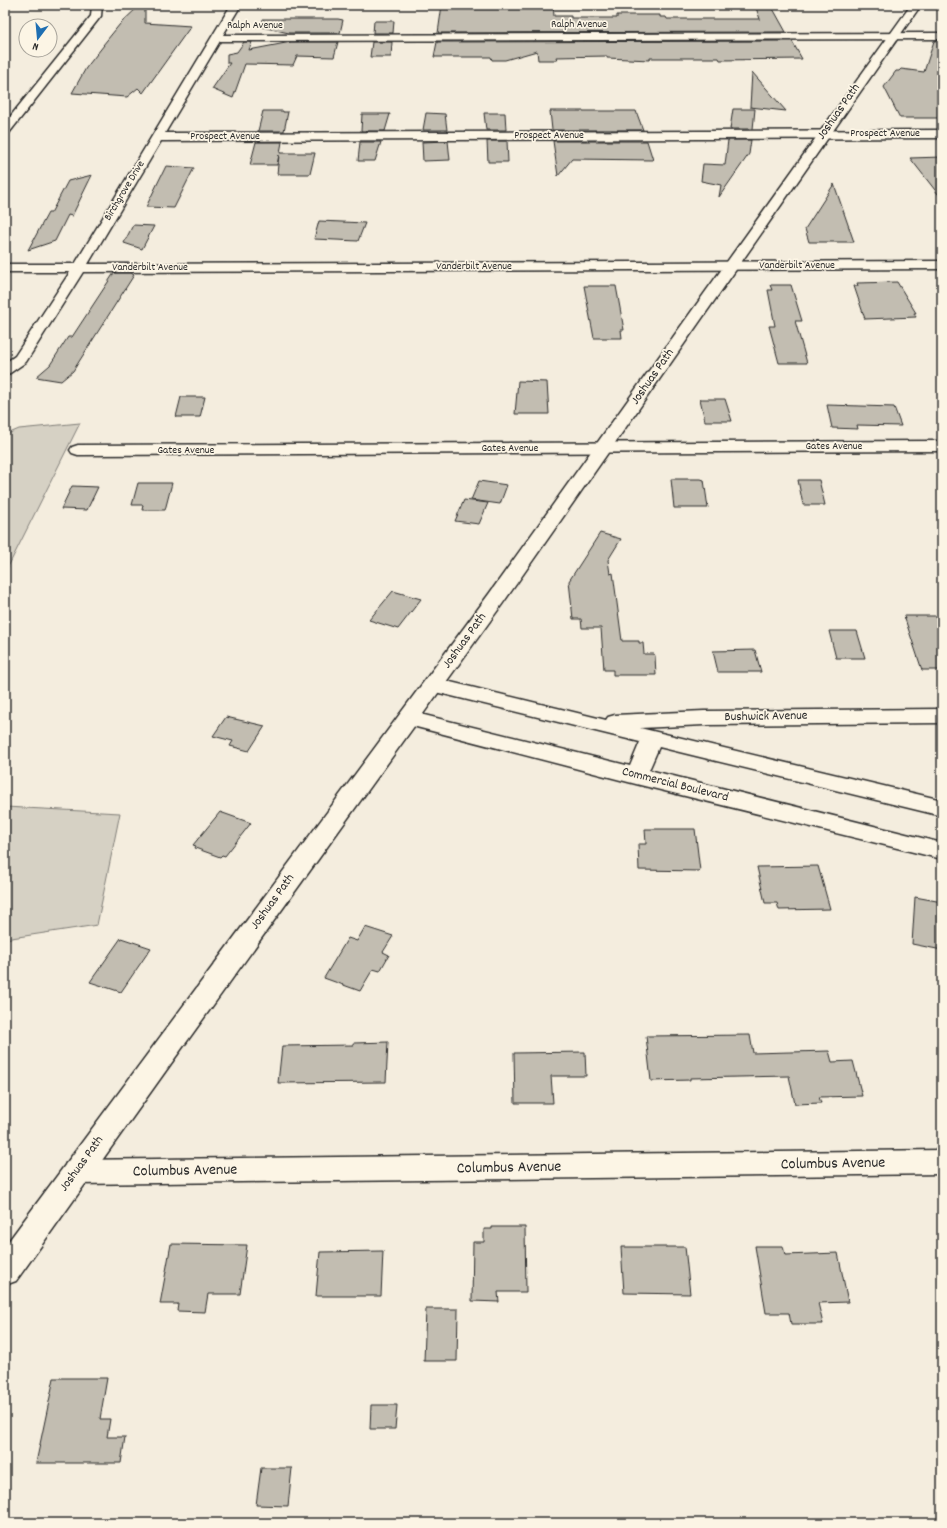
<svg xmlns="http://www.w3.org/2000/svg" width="947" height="1528" font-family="Dekko,sans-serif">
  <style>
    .green { fill: #d6d1c4; stroke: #807e78 }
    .building { fill: #c2bdb1; stroke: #2b2b2b }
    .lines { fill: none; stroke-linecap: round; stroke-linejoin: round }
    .minor-casing { stroke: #2b2b2b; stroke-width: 3 }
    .primary-casing { stroke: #2b2b2b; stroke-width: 3 }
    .minor { fill: #fcf5e5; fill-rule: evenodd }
    .primary { fill: #fcf5e5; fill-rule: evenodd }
    .labels { text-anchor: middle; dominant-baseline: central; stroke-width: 3.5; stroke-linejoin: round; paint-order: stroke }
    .far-street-label { font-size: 11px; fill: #2b2b2b; stroke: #fcf5e5 }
    .street-label { font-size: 13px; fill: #2b2b2b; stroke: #fcf5e5 }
    .near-street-label { font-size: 16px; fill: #2b2b2b; stroke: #fcf5e5 }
  </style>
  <rect width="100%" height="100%" fill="#f4edde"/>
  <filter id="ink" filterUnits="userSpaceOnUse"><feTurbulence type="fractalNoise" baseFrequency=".025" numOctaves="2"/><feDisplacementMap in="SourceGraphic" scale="8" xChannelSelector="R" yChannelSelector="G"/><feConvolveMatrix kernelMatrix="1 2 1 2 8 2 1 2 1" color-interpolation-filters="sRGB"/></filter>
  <g filter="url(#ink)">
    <g class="green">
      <path d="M80 423 5 573V435L19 429Z"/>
      <path d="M5 807 120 813 97 925 5 939Z"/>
    </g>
    <g class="building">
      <path d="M140 5H145V23L191 26 143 93 138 88 127 97 72 93 86 68 104 45H103L120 24Z"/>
      <path d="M442 5H553L554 16H571V18H617V15H660V17H666L667 19H760L755 5H771L786 32 438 33Z"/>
      <path d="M263 19H338L343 20 340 33H289L262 27Z"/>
      <path d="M374 21H394L393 33H373Z"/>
      <path d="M942 40V118H900L884 87 896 71H899L901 69 924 72 934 41Z"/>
      <path d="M792 41 802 59 720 60 719 58H650V60L607 58V56L556 57 557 60H538L537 51 505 60H492L491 57H434L437 42Z"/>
      <path d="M244 42H252L249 50 291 42H338L334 57 297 56 293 65 245 64 233 98 212 89 230 63H227V54L237 52Z"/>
      <path d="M372 42H392L391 57H370Z"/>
      <path d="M752 72 786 111 750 107Z"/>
      <path d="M733 109H755L753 129H730Z"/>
      <path d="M263 111H283V112H288L284 131H258Z"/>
      <path d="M550 111H636L643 130H552Z"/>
      <path d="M426 113 445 114 447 130H423Z"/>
      <path d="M484 113H505L506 130H486Z"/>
      <path d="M362 114H390L385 131H361Z"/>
      <path d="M728 140H751L749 154 719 197 721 185 701 181 703 164 725 165Z"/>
      <path d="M448 141 450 160 423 161 422 142Z"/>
      <path d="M487 141H507L508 162H488Z"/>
      <path d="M553 141H647L653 160 572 159 558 176Z"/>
      <path d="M256 142H282L280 153H315L310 174H277L279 155 277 165H250Z"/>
      <path d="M360 142H381L375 161H358Z"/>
      <path d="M942 157V199L910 158Z"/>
      <path d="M166 166 194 168 174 208 146 207Z"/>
      <path d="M92 175 72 216 68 215 55 241 28 250 48 213H51L68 181Z"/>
      <path d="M834 184 854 242H809L805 229Z"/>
      <path d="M319 221 365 223 358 241 314 239Z"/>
      <path d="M133 225 154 226 142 249 124 243Z"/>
      <path d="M114 273H131L134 275 73 371 61 381 36 377 50 365 68 337H72Z"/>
      <path d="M897 282 916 313H914L916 317 865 319 854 286H858L857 283Z"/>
      <path d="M770 285H791L802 321H795L807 363H779L769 326H775L768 290H772Z"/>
      <path d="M584 286H616L624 330H621L622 338H594Z"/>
      <path d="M518 381 547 382 549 414H515Z"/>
      <path d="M181 397H205L200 417H176Z"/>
      <path d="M700 399H725L732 421H705Z"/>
      <path d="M827 405 894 407 901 426 857 425 858 429 832 428Z"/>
      <path d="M671 479H701L704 480 708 508H674Z"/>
      <path d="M798 480H819L825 505H803Z"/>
      <path d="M479 481 507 485 500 504 471 500Z"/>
      <path d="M138 483H172L165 510H142L143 505H132Z"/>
      <path d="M72 486 98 487 87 510 61 509Z"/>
      <path d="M464 500 488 503 479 524 455 521Z"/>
      <path d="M600 533 621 539 608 560 610 574 613 573 622 641H639V643H643L644 654H654L655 656 656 675H613V670H604L601 628H582L581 619H573L569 581Z"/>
      <path d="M393 591 421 599 398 629 369 620Z"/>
      <path d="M904 616H942V670H922Z"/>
      <path d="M829 631H857L865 658H836Z"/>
      <path d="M755 650 761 672H718L713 651Z"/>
      <path d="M226 717 265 726 249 751 230 746 233 741 213 736Z"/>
      <path d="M220 812 251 823 225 856 222 855 220 857 195 848 196 846 193 845Z"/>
      <path d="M645 829H695L700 871 639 870 638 844H646Z"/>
      <path d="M818 866 830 909 779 910 777 903H765L757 867Z"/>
      <path d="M915 897 942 902V950L912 944Z"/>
      <path d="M365 927 393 936 383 952 389 955 380 971 373 969 360 991 324 978 348 938 357 941Z"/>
      <path d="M121 938 151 948 121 992 90 982Z"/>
      <path d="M750 1035 753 1053 829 1051 832 1062 853 1061 862 1096 819 1097 821 1103 795 1104 789 1076 690 1078V1080L651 1081 646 1036Z"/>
      <path d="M388 1042 386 1082 278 1083 282 1046 354 1045V1043Z"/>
      <path d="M585 1052 586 1076H551L553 1103H515L514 1053Z"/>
      <path d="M492 1227H525L526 1292H498L499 1302 472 1301 473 1242H484V1229H492Z"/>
      <path d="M171 1244 247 1245 240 1294H208L205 1312 177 1311 178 1304H160Z"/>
      <path d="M755 1246H783L785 1255 838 1253 848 1302 818 1303 823 1324H791L789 1313H766Z"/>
      <path d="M621 1247H685L690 1294 624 1293Z"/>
      <path d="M383 1251 381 1296H316L320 1252Z"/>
      <path d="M426 1309H458L457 1361H424Z"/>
      <path d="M54 1378H107L100 1419H110L107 1437H125L121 1463H36Z"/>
      <path d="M371 1405H397L395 1429H370Z"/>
      <path d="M261 1468H292L288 1506 256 1505Z"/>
    </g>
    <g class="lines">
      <defs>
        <g id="minor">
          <path d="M92 5H102L101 16 9 133 5 135V123L91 16Z"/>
          <path d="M231 5H241L223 35 942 33V39L220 41 165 133 942 130V138L161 141 88 264 942 261V269L83 272 26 362 10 373 5 375V363L15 356 70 272H5V264H75Z"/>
          <path d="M942 441V451L78 455 72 453 70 450 72 447 78 445Z"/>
          <path d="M434 678 606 720 608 717 615 715 704 711 942 709V723L704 725 640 728 942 800V816L659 747 649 770 942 843V859L636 784 401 723 398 718 401 713 408 711 630 766 640 742 427 690 424 685 427 680Z"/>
          <path d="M942 1150V1174L76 1184 66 1181 63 1172 66 1163 76 1160Z"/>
        </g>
        <path id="primary" d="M911 5H921L503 603 175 1058 16 1281 5 1285V1246L489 594Z"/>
      </defs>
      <use href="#minor" class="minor-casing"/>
      <use href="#primary" class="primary-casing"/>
      <use href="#minor" class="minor"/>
      <use href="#primary" class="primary"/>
    </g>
  </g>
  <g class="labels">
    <g class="far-street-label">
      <text x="579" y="25">Ralph Avenue</text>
      <text x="255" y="26">Ralph Avenue</text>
      <text x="885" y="134">Prospect Avenue</text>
      <text x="549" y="136">Prospect Avenue</text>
      <text x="225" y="137">Prospect Avenue</text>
      <text transform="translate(125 191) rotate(-59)">Birchgrove Drive</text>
      <text x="797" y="266">Vanderbilt Avenue</text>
      <text x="474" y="267">Vanderbilt Avenue</text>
      <text x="150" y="268">Vanderbilt Avenue</text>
      <text x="834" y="447">Gates Avenue</text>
      <text x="510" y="449">Gates Avenue</text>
      <text x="186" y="451">Gates Avenue</text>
    </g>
    <g class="street-label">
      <text transform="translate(839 112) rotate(-55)">Joshuas Path</text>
      <text transform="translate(653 377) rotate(-55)">Joshuas Path</text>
      <text transform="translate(465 641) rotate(-54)">Joshuas Path</text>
      <text transform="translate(766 717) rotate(-1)">Bushwick Avenue</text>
      <text transform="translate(675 785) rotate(14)">Commercial Boulevard</text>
      <text transform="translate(273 902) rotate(-54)">Joshuas Path</text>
      <text transform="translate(82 1164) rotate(-54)">Joshuas Path</text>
    </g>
    <g class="near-street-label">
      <text transform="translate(833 1164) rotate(-1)">Columbus Avenue</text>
      <text transform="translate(509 1168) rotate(-1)">Columbus Avenue</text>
      <text transform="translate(185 1171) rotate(-1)">Columbus Avenue</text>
    </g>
  </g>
  <rect width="947" height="1528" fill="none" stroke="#fcf5e5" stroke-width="20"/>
  <rect x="10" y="10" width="927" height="1508" fill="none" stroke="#2b2b2b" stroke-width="1.5" filter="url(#ink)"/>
  <g transform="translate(38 38) rotate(196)"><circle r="19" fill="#fcf5e5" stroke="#a8a49b"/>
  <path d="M0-3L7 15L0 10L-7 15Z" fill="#1f6fb2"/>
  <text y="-6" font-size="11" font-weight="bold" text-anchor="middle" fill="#2b2b2b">N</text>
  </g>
</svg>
